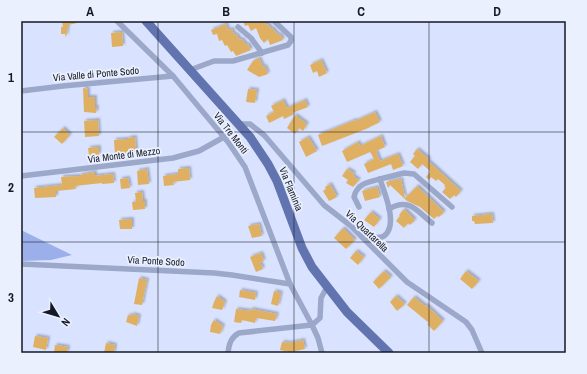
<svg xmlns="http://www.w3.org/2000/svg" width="587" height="374" font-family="'Archivo Narrow',sans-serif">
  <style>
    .green { fill: #9bb0eb }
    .building { fill: #dfb062; filter: url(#shadow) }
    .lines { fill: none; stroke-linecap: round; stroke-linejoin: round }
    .minor { stroke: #9ca8c9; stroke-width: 5.5 }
    .primary { stroke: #6274af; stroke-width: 9 }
    .grid { fill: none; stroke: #151925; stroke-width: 1; stroke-opacity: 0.55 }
    .labels { text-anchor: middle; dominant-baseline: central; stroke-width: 3.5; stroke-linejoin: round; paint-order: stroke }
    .street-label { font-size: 10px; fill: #151925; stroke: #ebf0fe }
    .neatline { fill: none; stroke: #151925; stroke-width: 1.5 }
    .grid-label { font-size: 13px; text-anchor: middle; font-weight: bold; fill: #151925 }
  </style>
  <defs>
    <filter id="shadow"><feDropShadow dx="2" dy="-2" stdDeviation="1" flood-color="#0004"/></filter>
  </defs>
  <rect width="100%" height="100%" fill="#d9e3ff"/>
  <path class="green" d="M21 230 72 255 51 260 21 261Z"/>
  <g class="building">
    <path d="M62 21H77V23L68 25 66 38 65 34H61V27H63Z"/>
    <path d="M243 21H264L266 25 268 24 271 29 272 28 278 35 280 34 283 40 270 45 268 39 264 43 260 38 256 28 251 31 248 25 245 26Z"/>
    <path d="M226 24 228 30 232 29 234 35 236 34 240 40 242 39 246 45 248 44 251 50 236 56 233 51 231 52 227 45 225 46 222 40 219 41 217 34 213 35 211 30Z"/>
    <path d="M122 32 123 46 112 47 111 33Z"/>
    <path d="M259 58 263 67 265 66 268 74 259 77 247 70 253 61Z"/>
    <path d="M321 60 327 73 319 77 317 71 313 73 310 65Z"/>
    <path d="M83 88 88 89V97H95V107H97L96 113 84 112Z"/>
    <path d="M248 89 257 90 255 103 246 102Z"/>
    <path d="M283 100 287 108 305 100 308 107 292 113 294 114 284 119 283 116 269 123 266 116 274 112 271 106Z"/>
    <path d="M375 112 380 122 366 129 322 146 318 135 355 120V121Z"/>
    <path d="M295 115 307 124 303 131 299 128 295 134 287 128Z"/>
    <path d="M98 120 99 136 85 137 84 121Z"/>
    <path d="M63 128 70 135 62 144 54 137Z"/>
    <path d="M381 136 385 147 376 151 380 161 398 154 403 166 393 170 391 164 368 173 364 164 374 159 370 152 347 162 342 151 358 142 360 146Z"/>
    <path d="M135 137 136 152 115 155 114 140 128 139V138Z"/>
    <path d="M308 137 317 151 306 157 299 142Z"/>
    <path d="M99 147V155L89 156 88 148Z"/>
    <path d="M417 149 429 159 428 161 461 191 456 197 454 195 450 199 442 192 446 188 444 186 445 185 438 179 436 181 431 177 429 180 426 177 430 172 429 170 422 164 418 169 410 162 415 156 413 154Z"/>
    <path d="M189 168 190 180 173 182 174 185 164 186 163 176 178 174V169Z"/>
    <path d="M147 169 149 184 138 185 137 171Z"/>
    <path d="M347 169 354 173 353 176 359 180 353 187 346 183 348 180 342 176Z"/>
    <path d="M95 172V176L113 174 114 183 102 184V183L75 186 76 189 56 191V197L35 198 34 188 62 185 61 177 80 176V175Z"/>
    <path d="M128 178 130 188 121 189 120 179Z"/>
    <path d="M401 179 405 198 417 186 444 212 439 217 437 216 434 219 420 207 407 201 390 185 388 188 386 182Z"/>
    <path d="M330 184 337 197 329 201 323 191 326 189 325 187Z"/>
    <path d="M377 187 380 197 365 201 362 191Z"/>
    <path d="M142 192 143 201H145V209L133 210 132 202H136L135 193Z"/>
    <path d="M404 209 415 220 410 225 408 223 404 228 396 221 400 216 399 215Z"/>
    <path d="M371 212 380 219 374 227 364 220Z"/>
    <path d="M492 214 493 223 475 224 474 221H472V216Z"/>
    <path d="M132 219V229H120L119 220Z"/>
    <path d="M259 224 262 236 252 238 248 226Z"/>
    <path d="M343 228 355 240 346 249 334 238Z"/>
    <path d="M356 251 364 257 358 265 350 258Z"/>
    <path d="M261 253 264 261 260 262 263 269 256 272 250 257Z"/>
    <path d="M384 271 391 277 379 289 373 282Z"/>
    <path d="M466 271 479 281 472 289 460 279Z"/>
    <path d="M139 278 147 280 142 305 134 304Z"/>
    <path d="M240 290 256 293 255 300 239 297Z"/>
    <path d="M274 291 281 293 278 306 271 304Z"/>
    <path d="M217 296 225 302 222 310 212 308 214 302Z"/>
    <path d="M396 296 405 304 397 311 390 302Z"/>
    <path d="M414 297 425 306 426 305 443 321 434 331 427 324 429 323 407 305Z"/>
    <path d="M236 309 250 311 251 309 277 314 275 321 256 318 255 323 242 320 241 323 234 322Z"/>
    <path d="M132 314 139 316 137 326 126 322 128 315 132 316Z"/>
    <path d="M214 320 223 326 220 334 210 332 211 325Z"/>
    <path d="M35 336 48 338 46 350 33 347Z"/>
    <path d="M303 340 305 349 290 352 280 350 282 342 289 343Z"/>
    <path d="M106 343 115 345 114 353H104Z"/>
    <path d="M55 345 68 347 67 353H54Z"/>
  </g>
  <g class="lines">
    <g class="minor">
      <path d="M117 21 173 76 228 142 245 167 290 284 312 325 320 318 321 298 327 287"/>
      <path d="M238 27 251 38 262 53"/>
      <path d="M190 70 214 61H233L288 45 291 41V37L274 21"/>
      <path d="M21 91 63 86 173 76"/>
      <path d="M238 124H250L264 135 324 205 351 226 407 282 466 322 472 330 482 353"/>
      <path d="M21 176 173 158 199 151 224 137"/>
      <path d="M359 207 354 197C357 183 369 182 380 179"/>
      <path d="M389 209C409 197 417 211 432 223"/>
      <path d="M362 237C368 237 380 239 384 236 399 225 384 192 380 179L404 173 414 174 452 207"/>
      <path d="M21 264 214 273 232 275 290 284"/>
      <path d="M228 353C229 344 231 337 239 333L312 325 318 338 322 353"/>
    </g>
    <path class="primary" d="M146 21 250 137 268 164 277 181 302 248 312 267 347 312 389 353"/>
  </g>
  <path class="grid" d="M158 21V353M294 21V353M429 21V353M21 132H566M21 242H566"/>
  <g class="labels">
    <g class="street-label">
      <text transform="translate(96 74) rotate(-5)">Via Valle di Ponte Sodo</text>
      <text transform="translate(231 133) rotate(52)">Via Tre Monti</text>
      <text transform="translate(124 155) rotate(-7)">Via Monte di Mezzo</text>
      <text transform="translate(291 189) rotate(68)">Via Flaminia</text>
      <text transform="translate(367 231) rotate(44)">Via Quartarella</text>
      <text transform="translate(156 261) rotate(3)">Via Ponte Sodo</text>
    </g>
  </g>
  <rect width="587" height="374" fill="none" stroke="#ebf0fe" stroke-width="44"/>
  <g transform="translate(58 316) rotate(128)" stroke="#ebf0fe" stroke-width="3" paint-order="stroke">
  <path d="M0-3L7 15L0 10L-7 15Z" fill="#151925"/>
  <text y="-6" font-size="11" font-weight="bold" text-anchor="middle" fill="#151925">N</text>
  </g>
  <rect x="22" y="22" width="543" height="330" class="neatline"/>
  <g class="grid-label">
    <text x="90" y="16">A</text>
    <text x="226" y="16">B</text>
    <text x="361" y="16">C</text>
    <text x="497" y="16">D</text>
    <text x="11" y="82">1</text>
    <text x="11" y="192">2</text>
    <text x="11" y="302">3</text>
  </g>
</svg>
